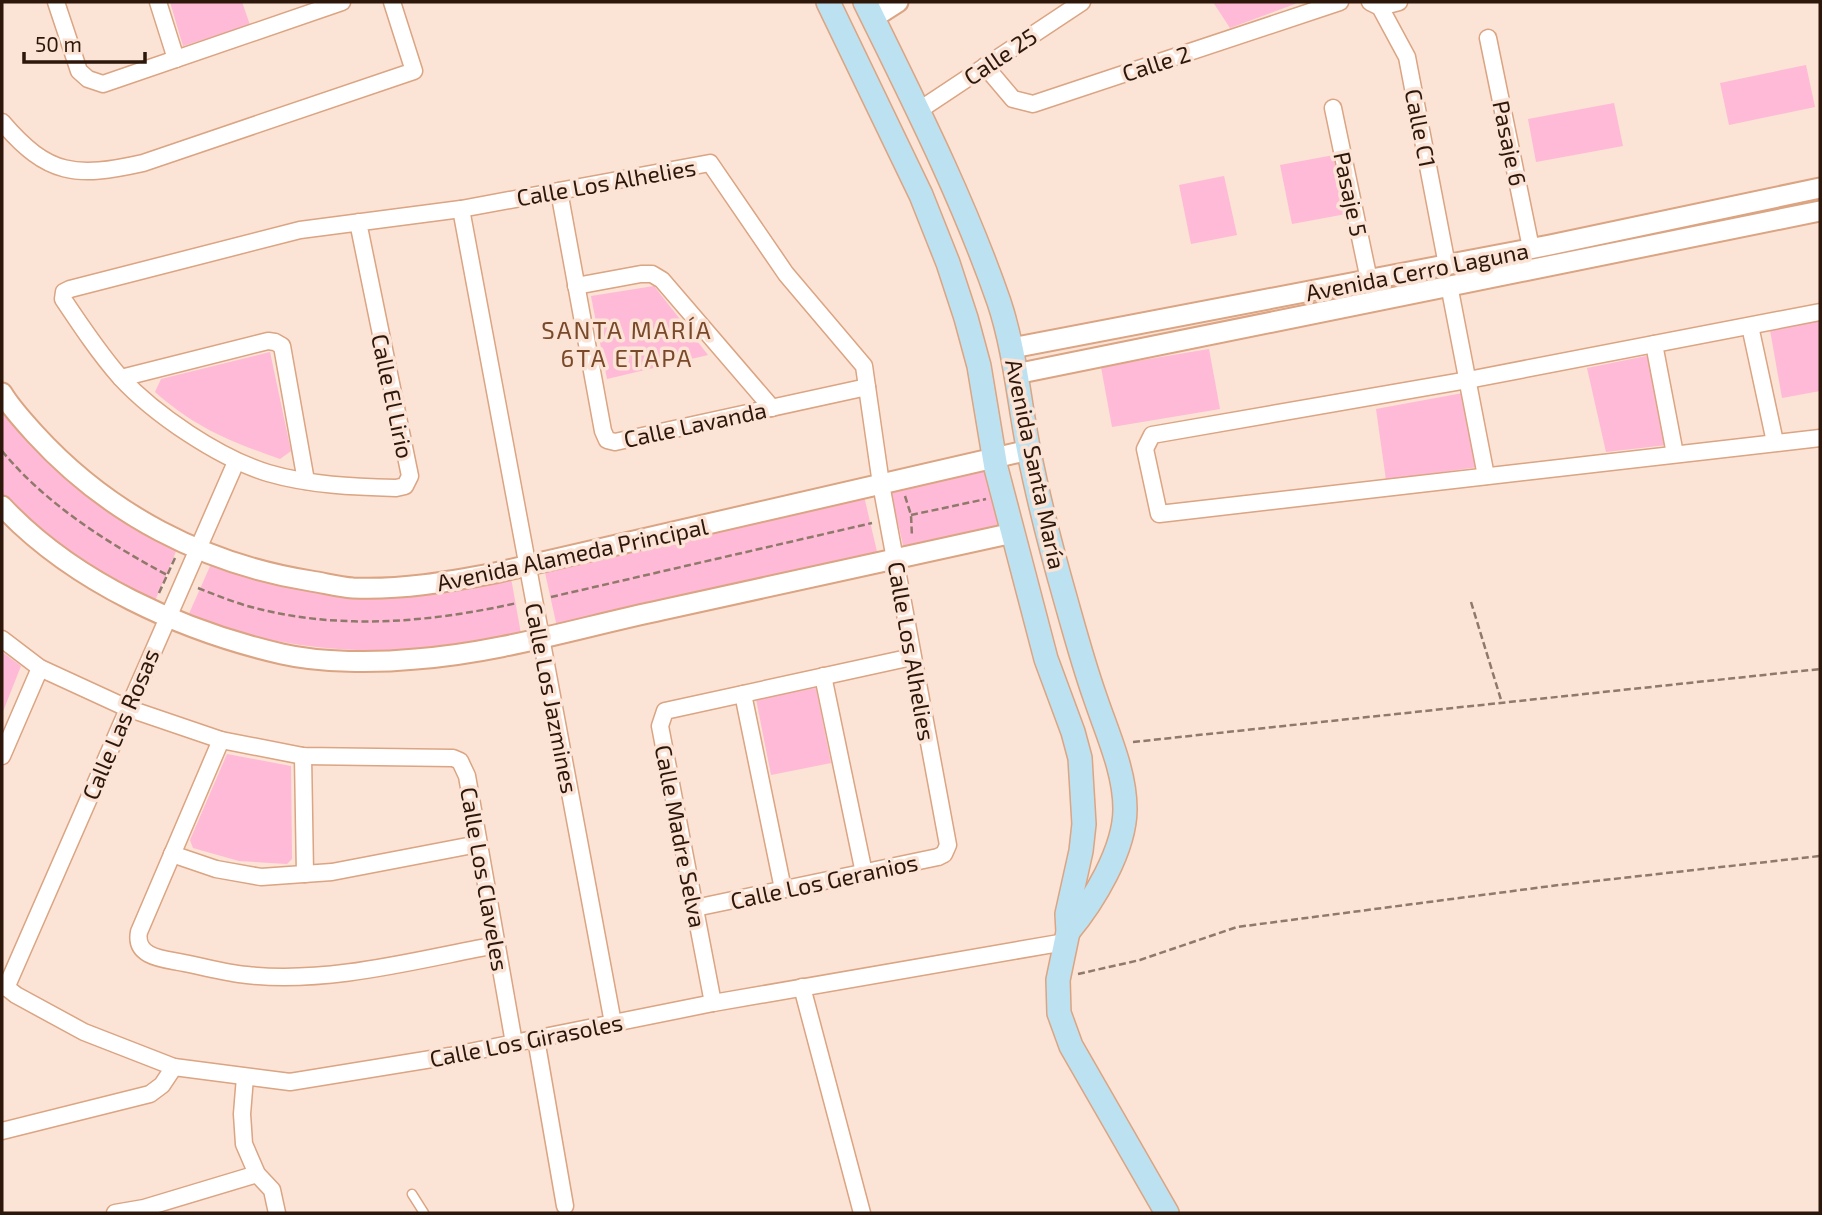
<svg xmlns="http://www.w3.org/2000/svg" width="1822" height="1215" font-family="'Exo 2',sans-serif">
  <style>
    .green { fill: #febad6 }
    .lines { fill: none; stroke-linecap: round; stroke-linejoin: round }
    .service-casing { stroke: #dba482; stroke-width: 11 }
    .minor-casing { stroke: #dba482; stroke-width: 19 }
    .tertiary-casing { stroke: #dba482; stroke-width: 23 }
    .secondary-casing { stroke: #dba482; stroke-width: 26 }
    .path { stroke: #8f796b; stroke-width: 2.5; stroke-dasharray: 7 3.5; stroke-linecap: butt }
    .service { stroke: #fff; stroke-width: 8 }
    .minor { stroke: #fff; stroke-width: 16 }
    .tertiary { stroke: #fff; stroke-width: 19 }
    .secondary { stroke: #bce2f2; stroke-width: 23 }
    .labels { text-anchor: middle; dominant-baseline: central; stroke-width: 7; stroke-linejoin: round; paint-order: stroke }
    .street-label { font-size: 23px; fill: #2c170a; stroke: #fbe3d5 }
    .neighbourhood-label { font-size: 24px; letter-spacing: 2px; fill: #794929; stroke: #fbe3d5 }
  </style>
  <rect width="100%" height="100%" fill="#fbe3d5"/>
  <g class="green">
    <path d="M170 2H242L250 25 183 46Z"/>
    <path d="M1213 2H1300L1230 28Z"/>
    <path d="M1806 65 1815 107 1729 125 1720 83Z"/>
    <path d="M1614 103 1623 146 1536 162 1528 119Z"/>
    <path d="M1334 155 1346 214 1292 224 1280 165Z"/>
    <path d="M1224 176 1237 235 1191 244 1179 185Z"/>
    <path d="M654 286 708 355 607 379 591 296Z"/>
    <path d="M1820 321V391L1782 398 1770 330Z"/>
    <path d="M1209 349 1220 409 1112 427 1101 367Z"/>
    <path d="M270 352 291 451 280 459C229 441 196 428 155 392L161 379Z"/>
    <path d="M1651 355 1667 445 1606 452 1587 368Z"/>
    <path d="M1463 393 1478 467 1386 480 1376 409Z"/>
    <path d="M2 405 58 469 97 503 177 549 154 603C99 577 44 541 2 496Z"/>
    <path d="M990 468 1003 528 904 549 890 489Z"/>
    <path d="M864 496 878 556 557 627 544 568Z"/>
    <path d="M211 564C257 578 304 594 352 596 406 599 458 589 511 578L521 634C410 659 296 657 188 616Z"/>
    <path d="M2 652 21 666 2 714Z"/>
    <path d="M816 688 831 763 771 775 756 699Z"/>
    <path d="M227 754 291 766 292 859 287 864 239 861 193 848 190 840Z"/>
  </g>
  <g class="lines">
    <defs>
      <path id="service" d="M412 1194 424 1213"/>
      <g id="minor">
        <path d="M56 2 79 71 88 79 103 84 342 2"/>
        <path d="M158 2 176 59"/>
        <path d="M1370 2 1380 7 1407 57 1447 265"/>
        <path d="M1380 7 1399 2"/>
        <path d="M1488 38 1531 248"/>
        <path d="M985 66 1013 99 1033 104 1340 2"/>
        <path d="M1333 108 1369 280"/>
        <path d="M918 111 1082 2"/>
        <path d="M2 122C48 176 76 178 143 163L414 71 392 2"/>
        <path d="M559 191 603 431 607 440 615 442 867 387"/>
        <path d="M461 209 613 1023"/>
        <path d="M358 222 410 476 405 486 396 488C354 487 309 485 268 473 219 458 155 415 120 377 99 353 81 326 63 299L64 292 70 289 300 230 461 209 710 163 786 274 864 366 881 484 948 845 944 854 938 857 695 908"/>
        <path d="M1449 285 1486 476"/>
        <path d="M576 286 641 274H652L662 280 772 408"/>
        <path d="M1820 312 1468 380 1152 435 1145 449 1159 514 1820 438"/>
        <path d="M1750 326 1775 442"/>
        <path d="M1654 344 1675 454"/>
        <path d="M121 378 268 341 275 342 282 346 306 481"/>
        <path d="M2 639 40 668 127 708 221 740 303 756 453 758 460 761 467 776 514 1043"/>
        <path d="M823 676 864 873"/>
        <path d="M743 694 783 889"/>
        <path d="M221 740 139 932C134 958 165 959 184 963 205 967 226 973 247 975 329 984 416 960 496 945"/>
        <path d="M2 756 40 668"/>
        <path d="M303 756 305 874"/>
        <path d="M172 854 216 869 261 877 332 872 478 844"/>
        <path d="M2 984 16 995 84 1032 174 1067 290 1082 450 1056 713 1003 1065 942"/>
        <path d="M802 987 862 1213"/>
        <path d="M6 988 236 462"/>
        <path d="M713 1003 660 726 665 711 912 657"/>
        <path d="M536 1039 565 1206"/>
        <path d="M245 1077 242 1114 244 1144 257 1174 272 1190 277 1213"/>
        <path d="M2 1131 150 1094 162 1085 174 1067"/>
        <path d="M115 1213 144 1208 257 1174"/>
      </g>
      <g id="tertiary">
        <path d="M873 18 898 2"/>
        <path d="M1012 348 1550 245 1820 188"/>
        <path d="M1016 374 1820 211"/>
        <path d="M2 393C11 408 23 421 35 434 108 514 204 564 311 581 324 583 339 587 353 588 401 590 448 582 495 573L1029 450"/>
        <path d="M2 506C73 582 182 631 282 654 321 663 376 663 416 659 499 653 581 627 662 610 779 584 896 559 1013 533"/>
      </g>
      <g id="secondary">
        <path d="M828 2 921 195 948 263 966 318 979 366 996 468 1013 533 1046 659 1073 732 1080 758 1084 824 1081 851 1067 914 1068 932 1058 980 1059 1013 1071 1046 1167 1213"/>
        <path d="M865 2C913 100 963 198 999 302 1015 350 1019 402 1029 452 1039 502 1052 552 1066 601 1075 633 1084 666 1095 697 1107 733 1125 771 1125 809 1125 850 1093 902 1068 932"/>
      </g>
    </defs>
    <use href="#service" class="service-casing"/>
    <use href="#minor" class="minor-casing"/>
    <use href="#tertiary" class="tertiary-casing"/>
    <use href="#secondary" class="secondary-casing"/>
    <g class="path">
      <path d="M2 451C46 504 106 542 167 575"/>
      <path d="M905 496 911 515 912 537"/>
      <path d="M911 515 986 499"/>
      <path d="M198 588C213 594 228 600 244 605 334 631 427 623 517 603"/>
      <path d="M159 593 175 558"/>
      <path d="M551 597 872 523"/>
      <path d="M1471 602 1502 703"/>
      <path d="M1133 742 1820 669"/>
      <path d="M1078 974 1140 960 1237 927 1559 885 1820 856"/>
    </g>
    <use href="#service" class="service"/>
    <use href="#minor" class="minor"/>
    <use href="#tertiary" class="tertiary"/>
    <use href="#secondary" class="secondary"/>
  </g>
  <g class="labels">
    <g class="street-label">
      <text transform="translate(1000 56) rotate(-34)">Calle 25</text>
      <text transform="translate(1156 63) rotate(-18)">Calle 2</text>
      <text transform="translate(1421 128) rotate(79)">Calle C1</text>
      <text transform="translate(1510 143) rotate(78)">Pasaje 6</text>
      <text transform="translate(606 182) rotate(-10)">Calle Los Alhelies</text>
      <text transform="translate(1351 194) rotate(78)">Pasaje 5</text>
      <text transform="translate(1417 271) rotate(-11)">Avenida Cerro Laguna</text>
      <text transform="translate(393 396) rotate(78)">Calle El Lirio</text>
      <text transform="translate(695 424) rotate(-12)">Calle Lavanda</text>
      <text transform="translate(1036 464) rotate(78)">Avenida Santa María</text>
      <text transform="translate(572 554) rotate(-12)">Avenida Alameda Principal</text>
      <text transform="translate(912 651) rotate(80)">Calle Los Alhelies</text>
      <text transform="translate(552 698) rotate(79)">Calle Los Jazmines</text>
      <text transform="translate(120 724) rotate(-67)">Calle Las Rosas</text>
      <text transform="translate(681 836) rotate(79)">Calle Madre Selva</text>
      <text transform="translate(485 879) rotate(80)">Calle Los Claveles</text>
      <text transform="translate(824 881) rotate(-12)">Calle Los Geranios</text>
      <text transform="translate(526 1040) rotate(-11)">Calle Los Girasoles</text>
    </g>
    <g class="neighbourhood-label">
      <text x="627" y="329">SANTA MARÍA<tspan x="627" dy="28">6TA ETAPA</tspan></text>
    </g>
  </g>
  <rect width="1822" height="1215" fill="none" stroke="#2c170a" stroke-width="7"/>
  <path d="M24 52v10h121v-10" fill="none" stroke="#2c170a" stroke-width="3.5"/>
  <text x="35" y="52" font-size="21" fill="#2c170a" stroke="#fbe3d5" stroke-width="5" paint-order="stroke">50 m</text>
</svg>
